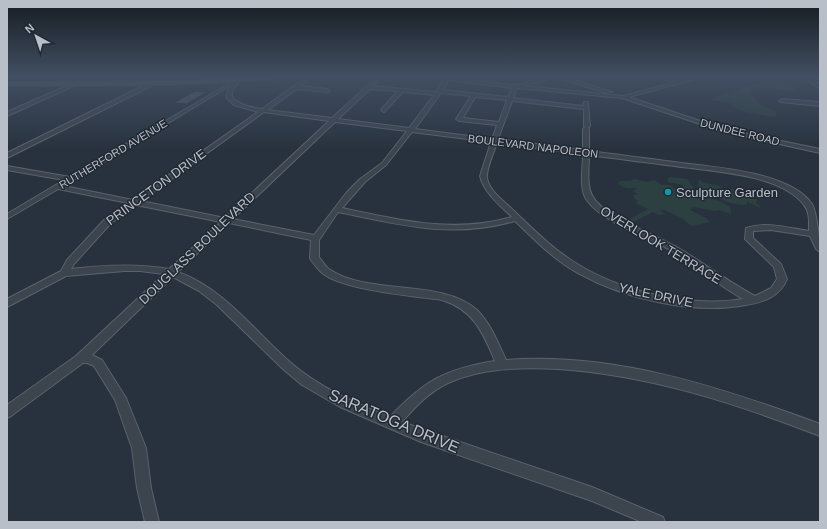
<svg xmlns="http://www.w3.org/2000/svg" width="827" height="529" font-family="Arial,sans-serif">
  <style>
    .green { fill: #2d4041 }
    .building { fill: #4f5966; stroke: #232b35 }
    .lines { fill: none; stroke-linecap: round; stroke-linejoin: round }
    .minor-casing { stroke: #5a626c; stroke-width: 2 }
    .major-casing { stroke: #464d57; stroke-width: 2 }
    .minor { fill: #3c444e; fill-rule: evenodd }
    .major { fill: #5a636e; fill-rule: evenodd }
    .culture-dot { fill: #0f9aa8; stroke: #212933; stroke-width: 1.5 }
    .labels { text-anchor: middle; dominant-baseline: central; stroke-width: 3; stroke-linejoin: round; paint-order: stroke }
    .far-street-label { font-size: 11px; fill: #b9bfc9; stroke: #212933 }
    .street-label { font-size: 13px; fill: #b9bfc9; stroke: #212933 }
    .poi-label { font-size: 13px; fill: #b9bfc9; stroke: #212933; text-anchor: start }
    .near-street-label { font-size: 16px; fill: #b9bfc9; stroke: #212933 }
  </style>
  <rect width="100%" height="100%" fill="#28323e"/>
  <g class="green">
    <path d="M771 79 792 86 796 92C782 91 766 86 752 88L751 95 760 104 777 112 775 117 745 112 735 108 728 102 710 100 724 94Z"/>
    <path d="M670 177 687 179 690 182 689 183 694 188V191L691 192 683 188V185L668 182 667 180Z"/>
    <path d="M634 179 647 182 654 180 662 185H670L675 189 686 192 684 194 709 198 722 202 730 207 731 214 719 210 715 211 694 207 690 210 706 218 710 222 691 226 682 218 664 210H660L665 214 659 215 653 212 631 223 626 221 648 209 636 203 638 201 634 198V195L638 194 633 191 638 188H626L618 184 620 181H630Z"/>
    <path d="M699 179 703 183 717 185 724 189H734L741 193C747 193 752 195 757 200L756 203 762 208 747 202V205C738 206 714 199 711 192L703 191 698 188Z"/>
  </g>
  <path class="building" d="M195 91 207 92 187 104 173 103Z"/>
  <g class="lines">
    <defs>
      <g id="minor">
        <path d="M48 76H53L39 84 35 83Z"/>
        <path d="M127 76H131L122 84H118V82Z"/>
        <path d="M151 76H155L151 86 7 158V153L147 84Z"/>
        <path d="M210 76H214L208 82H204V80Z"/>
        <path d="M240 76H244L232 90V97C240 105 250 107 262 109L308 76H313L300 86 327 89 330 91 329 92 296 89 268 110 332 118 378 76H382L372 86 436 92 444 79 413 77 411 76H443L478 82 516 85 552 76H561L612 92 607 93 556 77 524 86 624 96 675 82 655 77V76L681 80 696 76H702V77L629 97 724 129 820 149V153L721 131 622 98 517 88 513 98 583 106 584 102H588L590 126 588 128 589 129V151C618 155 646 158 674 162 711 167 790 171 812 204 817 213 820 241 820 252L816 249 810 236 771 230 753 231V238L781 264 787 279C780 297 763 302 746 305 693 315 625 299 578 273 554 260 535 240 515 221 451 239 401 225 338 212L319 240V257C322 261 325 266 329 269 368 296 442 278 477 310 491 324 498 343 506 360 614 352 720 387 820 424V436C735 403 649 375 558 369 521 367 482 368 448 383 429 392 415 407 402 422L592 487 663 517 665 522H642L592 501 421 442 340 407 302 385 284 370 217 305 199 291 173 277 92 355 102 360 126 398 146 448 151 488 159 522H145L137 488 132 448 115 400 94 366 87 363H83L11 416 7 418V405L76 356 164 274 140 271H124L66 276 7 307V299L61 271 67 260 105 219 128 203 58 189 7 219V214L64 180 7 170V166L70 177 237 79ZM449 80 512 88 508 97 443 90ZM231 85 228 90 226 97 234 105 258 112 133 200 64 186ZM370 89 398 91 381 110 384 112 403 92 434 95 409 128 338 119ZM441 93 471 96 456 119 459 121 497 125 492 139 415 129ZM475 97 507 100 499 122 463 118ZM512 101 584 109V126L585 127 583 129V150L498 139ZM264 112 329 121 225 218 141 201ZM335 122 407 131 382 163 360 179 347 192 314 235 233 219ZM412 132 491 142 480 176C484 193 500 205 512 217 453 234 400 220 342 208L365 182 386 165ZM497 143 583 154C583 168 579 187 586 199 601 222 648 237 672 251 696 266 718 285 743 299 690 308 619 291 574 262 552 248 534 230 516 213 507 203 489 192 487 178 486 170 494 151 497 143ZM589 155C618 159 646 162 674 166 710 171 781 174 804 205 810 212 809 222 809 231 788 228 767 221 746 228L745 239 774 267 777 279 771 288 755 296C729 282 705 264 680 249 658 235 605 218 593 197 586 186 589 168 589 155ZM136 205 221 222 169 269C136 263 104 265 71 269L74 264 111 223ZM229 223 311 240 310 258 311 260C314 264 317 268 321 272 340 290 414 296 442 300 474 310 483 333 495 361 445 369 424 381 390 417 355 403 320 388 291 363 255 332 225 289 178 272Z"/>
        <path d="M785 76 820 77V79H812L820 85V89L806 79Z"/>
        <path d="M76 82 80 83 7 116V112Z"/>
        <path d="M782 99 820 102V106L780 102 779 101Z"/>
      </g>
      <path id="major" d="M270 76H298L295 78 169 85 7 86V82L169 81Z"/>
    </defs>
    <use href="#minor" class="minor-casing"/>
    <use href="#major" class="major-casing"/>
    <use href="#minor" class="minor"/>
    <use href="#major" class="major"/>
  </g>
  <linearGradient id="sky" x2="0" y2="1"><stop stop-color="#161c22"/><stop offset="0.51" stop-color="#424f63"/><stop offset="1" stop-color="#424f63" stop-opacity="0"/></linearGradient>
  <rect width="827" height="150" fill="url(#sky)"/>
  <circle class="culture-dot" cx="668" cy="192" r="4"/>
  <g class="labels">
    <g class="far-street-label">
      <text transform="translate(740 132) rotate(14)">DUNDEE ROAD</text>
      <text transform="translate(533 146) rotate(7)">BOULEVARD NAPOLEON</text>
      <text transform="translate(113 154) rotate(-31)">RUTHERFORD AVENUE</text>
    </g>
    <g class="street-label">
      <text transform="translate(156 187) rotate(-36)">PRINCETON DRIVE</text>
      <text transform="translate(661 245) rotate(31)">OVERLOOK TERRACE</text>
      <text transform="translate(197 248) rotate(-44)">DOUGLASS BOULEVARD</text>
      <text transform="translate(656 295) rotate(12)">YALE DRIVE</text>
    </g>
    <g class="poi-label">
      <text x="676" y="192">Sculpture Garden</text>
    </g>
    <g class="near-street-label">
      <text transform="translate(394 421) rotate(23)">SARATOGA DRIVE</text>
    </g>
  </g>
  <rect width="827" height="529" fill="none" stroke="#b9bfc9" stroke-width="16"/>
  <g transform="translate(36 36) rotate(320)" stroke="#212933" stroke-width="3" paint-order="stroke">
  <path d="M0-3L7 15L0 10L-7 15Z" fill="#b9bfc9"/>
  <text y="-6" font-size="11" font-weight="bold" text-anchor="middle" fill="#b9bfc9">N</text>
  </g>
</svg>
